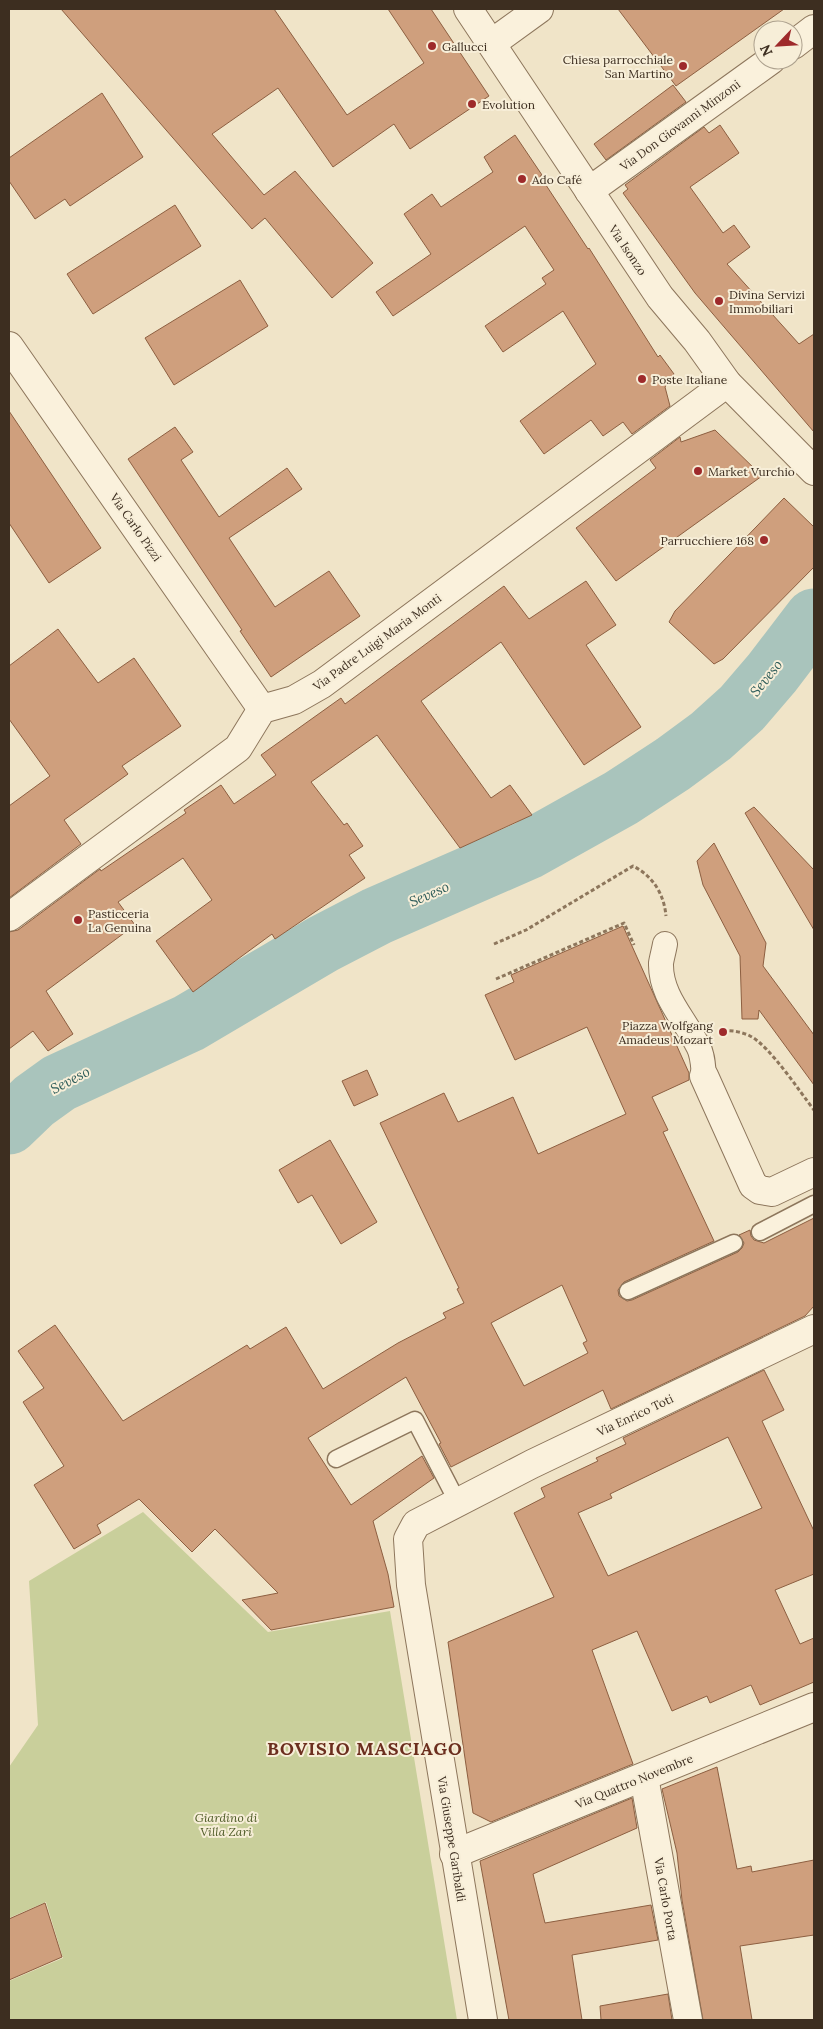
<svg xmlns="http://www.w3.org/2000/svg" width="823" height="2029" font-family="Lora,serif">
  <style>
    .green { fill: #c9cf9b }
    .lines { fill: none; stroke-linecap: round; stroke-linejoin: round }
    .river { stroke: #a9c4bc; stroke-width: 59 }
    .building { fill: #cf9f7d; stroke: #8d5f41; fill-rule: evenodd }
    .service-casing { stroke: #8d765c; stroke-width: 19 }
    .pedestrian-casing { stroke: #8d765c; stroke-width: 26 }
    .minor-casing { stroke: #8d765c; stroke-width: 30 }
    .path { stroke: #8d765c; stroke-width: 3; stroke-dasharray: 4 2.5; stroke-linecap: butt }
    .service { stroke: #faf1dc; stroke-width: 16 }
    .pedestrian { stroke: #faf1dc; stroke-width: 24 }
    .minor { stroke: #faf1dc; stroke-width: 28 }
    .poi-dot { fill: #9e2a2b; stroke: #f7eed8; stroke-width: 2 }
    .labels { text-anchor: middle; dominant-baseline: central; stroke-width: 4; stroke-linejoin: round; paint-order: stroke }
    .poi-label { font-size: 12px; fill: #3d2e20; stroke: #f7eed8; text-anchor: start }
    .street-label { font-size: 12px; fill: #3d2e20; stroke: #f7eed8 }
    .park-label { font-size: 12px; font-style: italic; fill: #4d5a26; stroke: #f7eed8 }
    .water-label { font-size: 14px; font-style: italic; fill: #2f5d5a; stroke: #f7eed8 }
    .district-label { font-size: 18px; font-weight: bold; letter-spacing: 1px; fill: #6b2e1e; stroke: #f7eed8 }
  </style>
  <rect width="100%" height="100%" fill="#f0e4c8"/>
  <path class="green" d="M143 1512 268 1632 390 1611 457 2020H9V1981L63 1958 46 1902 9 1918V1767L38 1725 29 1581Z"/>
  <g class="lines">
    <path class="river" d="M9 1125 34 1101 59 1083 189 1023 323 944 377 916 528 850 621 798 673 764 711 736 742 708 772 673 814 618"/>
  </g>
  <g class="building">
    <path d="M61 9H274L347 115 424 63 388 9H431L489 96 410 149 394 124 333 167 278 88 212 134 264 195 295 171 373 263 332 298 265 218 252 229Z"/>
    <path d="M618 9H784L676 86Z"/>
    <path d="M673 85 686 102 606 160 594 144Z"/>
    <path d="M102 93 143 157 70 206 65 199 35 219 9 181V158Z"/>
    <path d="M720 125 739 153 690 187 723 233 734 225 750 247 727 264 799 344 814 334V432L695 293 623 193 628 189 625 185 704 127 709 133Z"/>
    <path d="M515 135 542 175 540 176 588 249 589 248 658 357 660 355 674 374 665 387 670 406 632 434 623 422 603 436 591 420 544 454 520 421 596 364 563 311 503 352 485 326 546 284 542 278 554 270 525 226 393 316 376 292 431 254 404 214 432 194 441 207 493 172 484 157Z"/>
    <path d="M175 205 201 246 93 314 67 274Z"/>
    <path d="M240 280 268 326 174 385 145 338Z"/>
    <path d="M9 411 101 548 49 583 9 523Z"/>
    <path d="M175 427 193 452 181 460 219 517 287 468 302 489 229 538 275 607 329 571 360 616 271 677 240 631 242 630 128 459Z"/>
    <path d="M715 430 762 476 616 581 576 528 656 468 650 460 680 437 681 442Z"/>
    <path d="M784 498 814 527V567L723 659 714 664 669 622 675 611Z"/>
    <path d="M586 581 616 625 586 645 641 727 584 765 501 642 421 701 491 798 510 785 532 815 460 848 377 735 311 782 344 825 347 823 363 846 349 855 365 878 275 939 272 934 193 992 156 941 212 900 183 858 118 902 135 925 46 991 73 1034 48 1051 33 1031 9 1049V932L18 930 100 869 101 871 186 813 184 810 221 785 234 804 276 775 261 755 341 698 345 704 504 586 529 619Z"/>
    <path d="M58 629 98 683 134 658 181 726 122 766 128 774 64 820 81 844 9 898V806L50 776 9 719V666Z"/>
    <path d="M754 807 814 870V930L745 813Z"/>
    <path d="M714 843 766 943 763 966 814 1035V1085L759 1010 758 1019H742L740 956 703 885 697 861Z"/>
    <path d="M623 926 689 1073V1080L652 1097 668 1130 663 1132 714 1241 624 1282 618 1290 619 1296 627 1301 632 1300 738 1252 742 1248 744 1243 739 1235 750 1230 751 1236 754 1240 764 1243 814 1218V1306L805 1316 611 1409 603 1390 451 1467 439 1444 441 1443 406 1377 308 1438 351 1505 422 1456 434 1478 373 1521 388 1574 394 1607 271 1630 242 1600 278 1593 215 1529 192 1552 139 1499 97 1525 101 1533 74 1549 34 1485 64 1466 23 1402 44 1388 18 1351 55 1325 123 1421 247 1345 250 1349 286 1327 323 1389 398 1343 446 1318 443 1313 464 1303 457 1289 459 1288 380 1123 444 1093 458 1122 513 1097 538 1154 626 1114 587 1027 515 1060 485 995 514 982 511 975ZM562 1285 587 1341 583 1343 588 1353 524 1386 491 1323Z"/>
    <path d="M367 1070 378 1095 354 1106 342 1081Z"/>
    <path d="M330 1140 377 1222 341 1244 312 1195 298 1203 279 1170Z"/>
    <path d="M764 1370 784 1410 762 1421 814 1531V1574L775 1590 800 1644 814 1638V1682L760 1705 751 1685 710 1703 707 1696 672 1711 637 1631 592 1650 633 1764 491 1822 473 1813 448 1642 554 1597 514 1513 545 1497 541 1488 598 1461 596 1458 626 1444 623 1438ZM728 1437 762 1508 608 1576 578 1513 612 1498 610 1494Z"/>
    <path d="M717 1767 737 1869 751 1866 752 1872 814 1860V1935L740 1946 752 2020H703L682 1900 677 1853 662 1789Z"/>
    <path d="M632 1798 637 1828 533 1874 545 1923 651 1905 658 1940 572 1955 582 2020H509L480 1861Z"/>
    <path d="M45 1903 62 1957 9 1980V1919Z"/>
    <path d="M668 1994 672 2020H601L600 2006Z"/>
  </g>
  <g class="lines">
    <defs>
      <g id="service">
        <path d="M760 1232 814 1204"/>
        <path d="M628 1291 734 1243"/>
        <path d="M336 1459 415 1420 457 1501"/>
      </g>
      <path id="pedestrian" d="M665 944C664 950 662 957 661 963 660 996 685 1019 698 1046 703 1055 703 1066 704 1076"/>
      <g id="minor">
        <path d="M468 9 660 297 697 341 727 383 814 471"/>
        <path d="M492 43 539 9"/>
        <path d="M793 45 814 29"/>
        <path d="M589 191 771 60"/>
        <path d="M9 346 262 709"/>
        <path d="M9 917 238 748 262 709 294 700 322 684 727 383"/>
        <path d="M704 1076 753 1185 760 1190 772 1192 814 1172"/>
        <path d="M644 1777 688 2020"/>
        <path d="M454 1854 814 1707"/>
        <path d="M483 2020 411 1585 408 1539 416 1524 532 1464 814 1329"/>
      </g>
    </defs>
    <use href="#service" class="service-casing"/>
    <use href="#pedestrian" class="pedestrian-casing"/>
    <use href="#minor" class="minor-casing"/>
    <g class="path">
      <path d="M494 944 526 930 633 866C653 876 664 894 666 916"/>
      <path d="M496 979 624 923 634 945"/>
      <path d="M723 1031C732 1030 742 1032 750 1036 769 1045 800 1092 814 1110"/>
    </g>
    <use href="#service" class="service"/>
    <use href="#pedestrian" class="pedestrian"/>
    <use href="#minor" class="minor"/>
  </g>
  <g class="poi-dot">
    <circle cx="432" cy="46" r="5"/>
    <circle cx="683" cy="66" r="5"/>
    <circle cx="472" cy="104" r="5"/>
    <circle cx="522" cy="179" r="5"/>
    <circle cx="719" cy="301" r="5"/>
    <circle cx="642" cy="379" r="5"/>
    <circle cx="698" cy="471" r="5"/>
    <circle cx="764" cy="540" r="5"/>
    <circle cx="78" cy="920" r="5"/>
    <circle cx="723" cy="1032" r="5"/>
  </g>
  <g class="labels">
    <g class="poi-label">
      <text x="442" y="46">Gallucci</text>
      <text x="673" y="59" text-anchor="end">Chiesa parrocchiale<tspan x="673" dy="14">San Martino</tspan></text>
      <text x="482" y="104">Evolution</text>
      <text x="532" y="179">Ado Café</text>
      <text x="729" y="294">Divina Servizi<tspan x="729" dy="14">Immobiliari</tspan></text>
      <text x="652" y="379">Poste Italiane</text>
      <text x="708" y="471">Market Vurchio</text>
      <text x="754" y="540" text-anchor="end">Parrucchiere 168</text>
      <text x="88" y="913">Pasticceria<tspan x="88" dy="14">La Genuina</tspan></text>
      <text x="713" y="1025" text-anchor="end">Piazza Wolfgang<tspan x="713" dy="14">Amadeus Mozart</tspan></text>
    </g>
    <g class="street-label">
      <text transform="translate(680 125) rotate(-36)">Via Don Giovanni Minzoni</text>
      <text transform="translate(628 250) rotate(56)">Via Isonzo</text>
      <text transform="translate(136 527) rotate(55)">Via Carlo Pizzi</text>
      <text transform="translate(377 642) rotate(-36)">Via Padre Luigi Maria Monti</text>
      <text transform="translate(635 1415) rotate(-25)">Via Enrico Toti</text>
      <text transform="translate(634 1781) rotate(-22)">Via Quattro Novembre</text>
      <text transform="translate(452 1839) rotate(81)">Via Giuseppe Garibaldi</text>
      <text transform="translate(666 1899) rotate(80)">Via Carlo Porta</text>
    </g>
    <g class="park-label">
      <text x="226" y="1817">Giardino di<tspan x="226" dy="14">Villa Zari</tspan></text>
    </g>
    <g class="water-label">
      <text transform="translate(766 678) rotate(-51)">Seveso</text>
      <text transform="translate(429 894) rotate(-24)">Seveso</text>
      <text transform="translate(70 1080) rotate(-28)">Seveso</text>
    </g>
    <g class="district-label">
      <text x="365" y="1748">BOVISIO MASCIAGO</text>
    </g>
  </g>
  <rect width="823" height="2029" fill="none" stroke="#3d2e20" stroke-width="20"/>
  <g transform="translate(778 45) rotate(245)"><circle r="24" fill="#f7eed8" stroke="#ada18e"/>
  <path d="M0-4L9 19L0 12L-9 19Z" fill="#9e2a2b"/>
  <text y="-8" font-size="14" font-weight="bold" text-anchor="middle" fill="#3d2e20">N</text>
  </g>
</svg>
